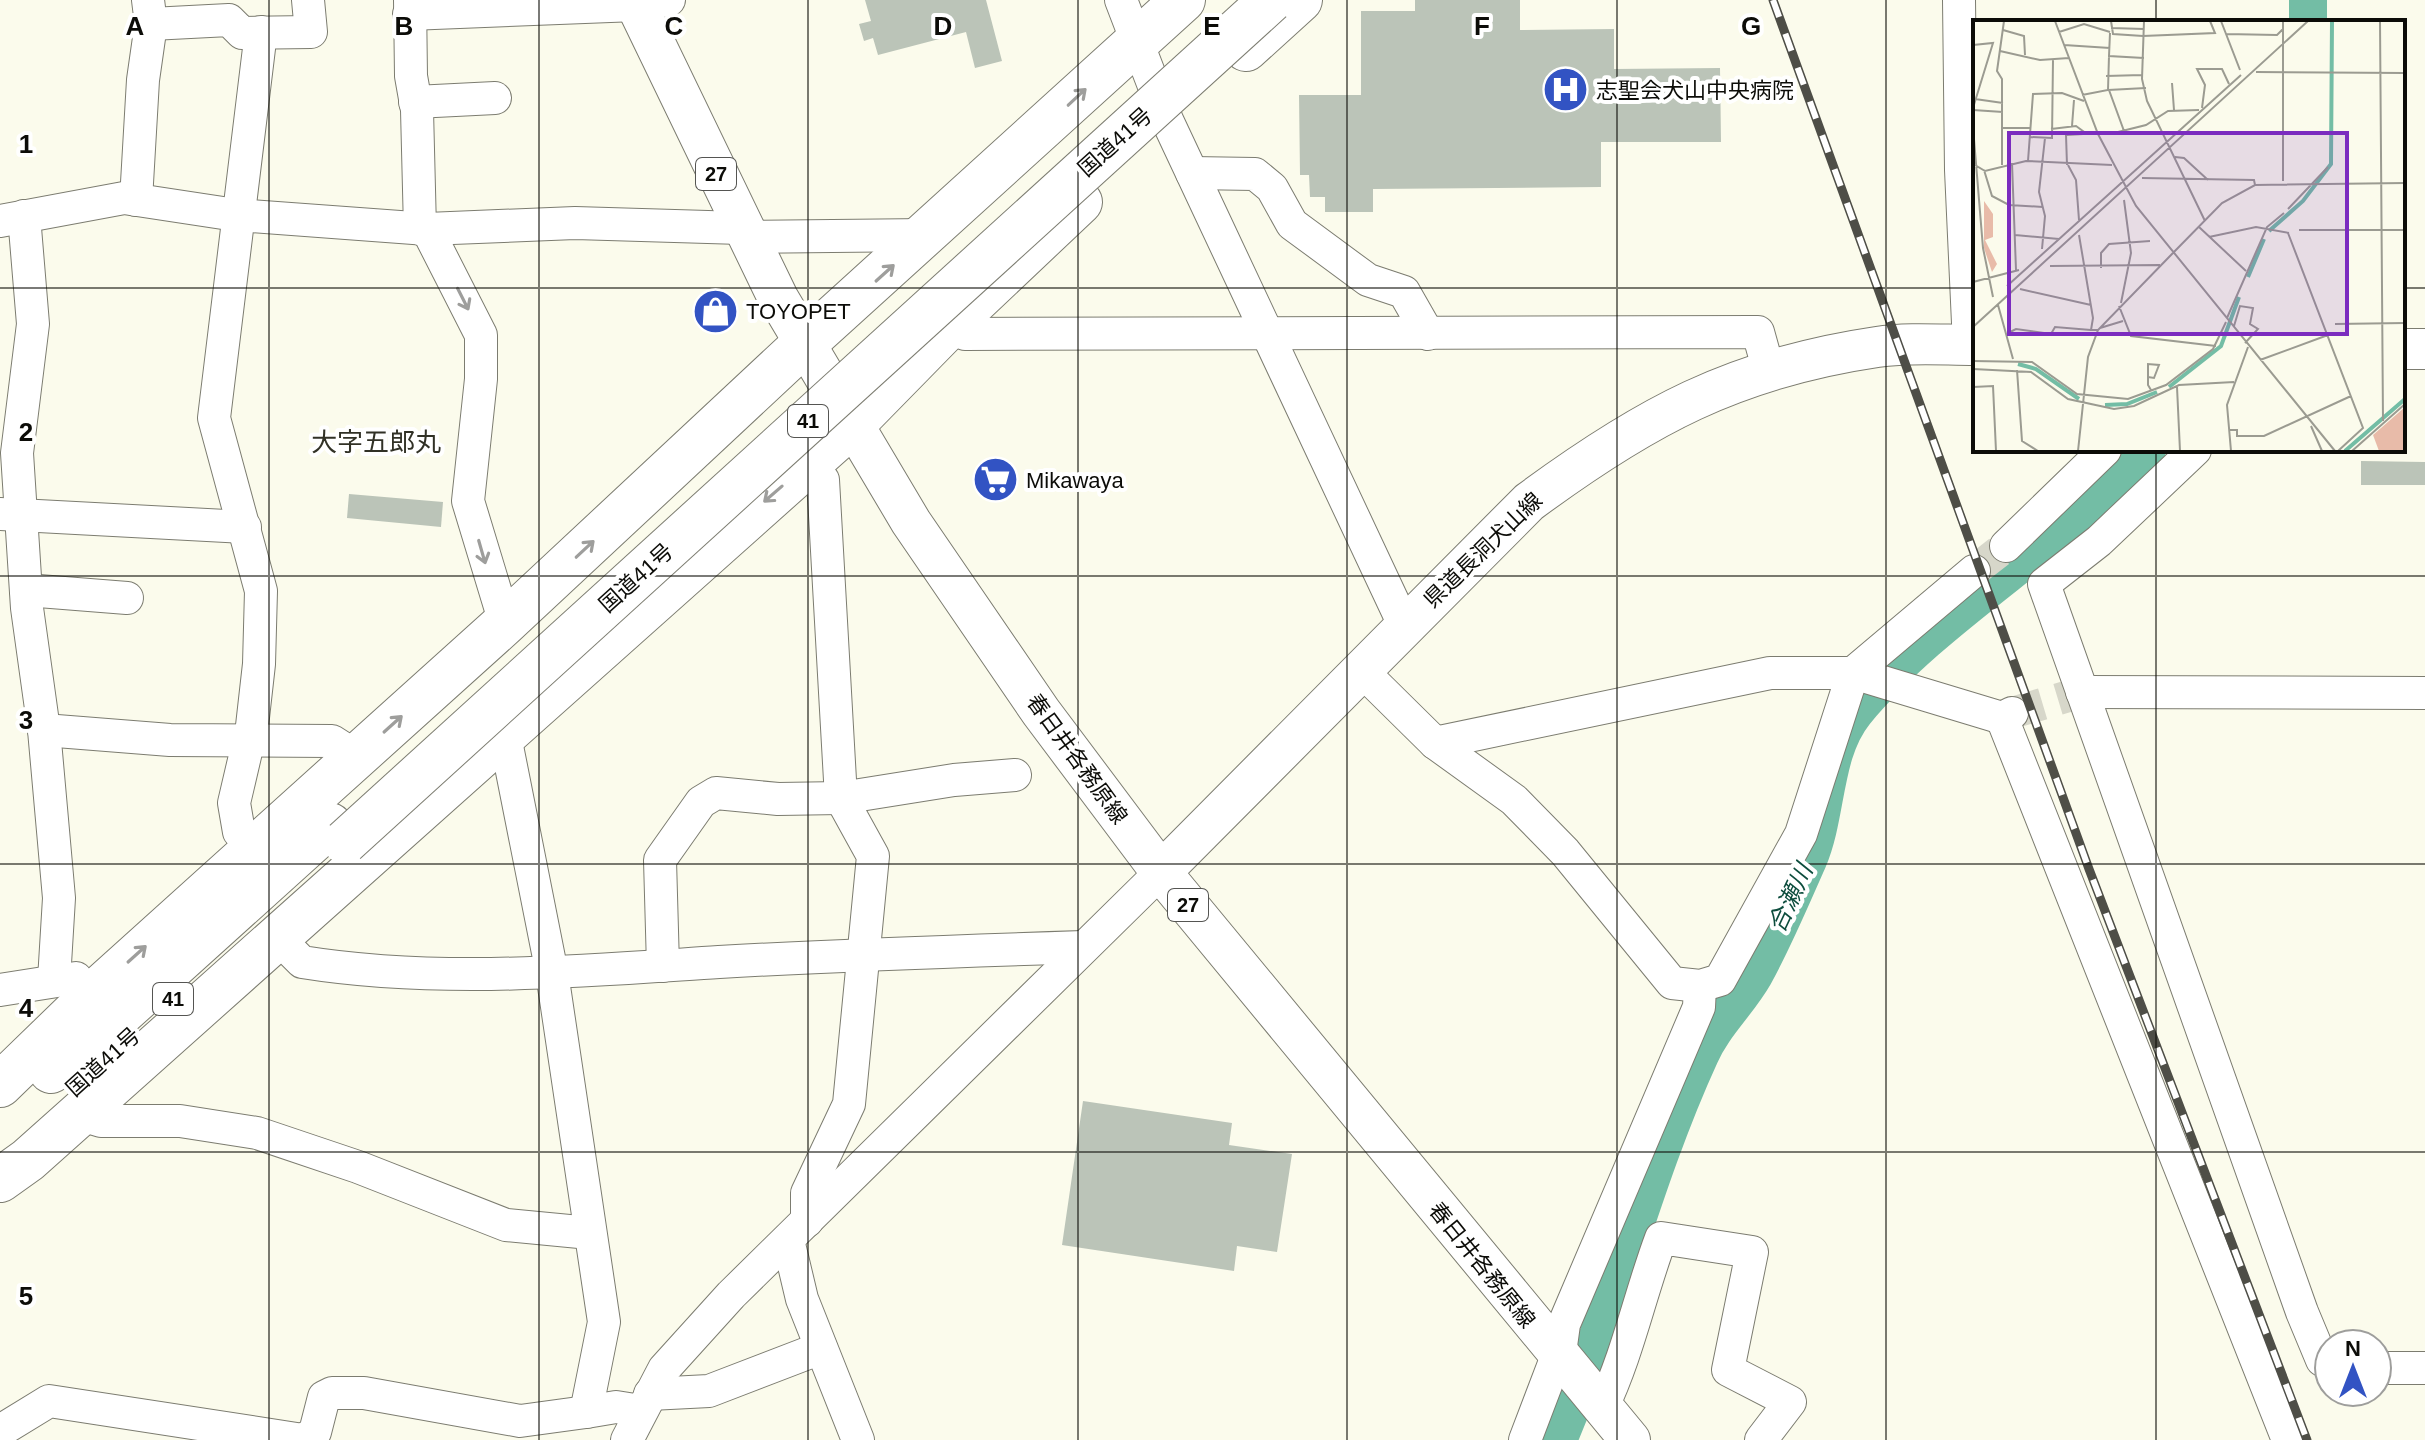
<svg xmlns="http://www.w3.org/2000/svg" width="2425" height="1440" font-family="Arial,'Noto Sans JP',sans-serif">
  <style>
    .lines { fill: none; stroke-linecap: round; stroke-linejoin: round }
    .river { stroke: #73bda5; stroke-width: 38 }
    .building { fill: #bbc4b8 }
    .minor-tunnel { stroke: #d7d7ca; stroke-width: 32; stroke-dasharray: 32 16; stroke-linecap: butt }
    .minor-casing { stroke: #7c7c70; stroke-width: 34 }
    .major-casing { stroke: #7c7c70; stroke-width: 42 }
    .highway-casing { stroke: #7c7c70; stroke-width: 46 }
    .minor { stroke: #fff; stroke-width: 32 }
    .major { stroke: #fff; stroke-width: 40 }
    .highway { stroke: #fff; stroke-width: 44 }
    .rail-casing { stroke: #4e4e47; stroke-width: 9 }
    .rail { stroke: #fff; stroke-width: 6; stroke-dasharray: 18; stroke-linecap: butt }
    .highway-bridge-casing { stroke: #7c7c70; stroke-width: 46; stroke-linecap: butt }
    .highway-bridge { stroke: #fff; stroke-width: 44 }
    .oneway { stroke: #9e9e9c }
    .grid { fill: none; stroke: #0c0c08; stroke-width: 2; stroke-opacity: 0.55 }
    .labels { text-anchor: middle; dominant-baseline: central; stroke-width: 8; stroke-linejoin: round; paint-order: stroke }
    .shield { fill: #fff; stroke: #555552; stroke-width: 2 }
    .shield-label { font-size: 20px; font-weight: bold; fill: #0c0c08 }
    .poi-label { font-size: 22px; fill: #0c0c08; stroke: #fff; text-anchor: start }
    .street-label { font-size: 22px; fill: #0c0c08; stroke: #fff }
    .water-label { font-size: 24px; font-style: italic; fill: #0d4d3d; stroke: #fff }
    .quarter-label { font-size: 26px; fill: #313126; stroke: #fff }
    .inset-river { fill: none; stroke: #73bda5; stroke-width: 4 }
    .inset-road { fill: none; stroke: #9b9b91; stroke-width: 2 }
    .view { fill: #7b2cbf; fill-opacity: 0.15; stroke: #7b2cbf; stroke-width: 4 }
    .inset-edge { fill: none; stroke: #0c0c08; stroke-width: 4 }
    .grid-label { font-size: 26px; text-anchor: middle; font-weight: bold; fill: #0c0c08; stroke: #fff; stroke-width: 8; stroke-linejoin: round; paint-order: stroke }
  </style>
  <rect width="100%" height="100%" fill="#fbfbec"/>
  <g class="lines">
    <g class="river">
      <path d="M2308 0V22"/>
      <path d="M1558 1440C1612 1314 1643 1179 1700 1055 1713 1025 1738 1003 1754 975 1774 939 1791 898 1808 860 1828 813 1822 753 1855 712 1936 614 2063 545 2147 450"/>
    </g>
  </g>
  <g class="building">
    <path d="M865 0H986L1002 61 975 68 966 32 878 55 873 38 864 41 859 24 871 21Z"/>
    <path d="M1415 0H1520V30L1614 29V69L1720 68 1721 142H1601V187L1373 189V212H1325V197H1310L1309 175H1300L1299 95H1361V11H1415Z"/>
    <path d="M2361 461 2425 462V485H2361Z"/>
    <path d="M349 494 443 502 441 527 347 518Z"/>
    <path d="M1083 1101 1232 1123 1229 1145 1292 1154 1277 1252 1237 1246 1234 1271 1062 1245Z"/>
  </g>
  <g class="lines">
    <g class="minor-tunnel">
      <path d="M1974 571 2006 546"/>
      <path d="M2012 713 2082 692"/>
    </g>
    <defs>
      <g id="minor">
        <path d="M410 0 411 76 417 110 420 229"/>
        <path d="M1121 0 1167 120 1405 627"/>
        <path d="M1959 0 1961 170 1969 345"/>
        <path d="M409 14 636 5 669 0"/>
        <path d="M151 24 229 20 242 33 311 32 308 0"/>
        <path d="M415 102 495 98"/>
        <path d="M1192 173 1255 174 1272 188 1292 224 1368 280 1404 292 1428 334"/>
        <path d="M136 200 143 80 151 24 148 0"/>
        <path d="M24 216 33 324 17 453 27 608 44 730 59 898 54 980"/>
        <path d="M0 221 124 198 236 215 427 229 575 223 741 228"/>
        <path d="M427 229 481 335V379L468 501 505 623"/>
        <path d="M747 237 927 235"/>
        <path d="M952 323 965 334 1758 332 1768 368"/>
        <path d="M2195 450 2099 541 2044 584 2302 1312 2322 1360 2329 1363"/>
        <path d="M0 514 245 527"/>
        <path d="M2006 546 2105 450"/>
        <path d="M26 590 127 598"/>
        <path d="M1362 671 1435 743 1514 800 1565 852 1672 983 1700 986 1720 980 1801 834 1853 673 1974 571"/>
        <path d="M2082 692 2425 693"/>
        <path d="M2002 718 2288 1440"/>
        <path d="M44 730 170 740 332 741 357 757"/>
        <path d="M504 731 552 973 604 1322 586 1412 616 1407 641 1411"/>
        <path d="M1435 743 1770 673H1853L2002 718 2012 713"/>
        <path d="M239 832 234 803 252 726 259 664 261 591 214 418 261 32"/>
        <path d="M293 953 302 962C439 984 582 971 719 962 840 955 961 951 1083 947"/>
        <path d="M663 966 660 860 701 802 716 793 778 799 841 798 954 780 1015 775"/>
        <path d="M0 990 76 978"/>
        <path d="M78 1114 101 1121H180L257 1133 358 1167 506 1225 590 1233"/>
        <path d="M807 1221V1193L849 1104 873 856 841 798 823 480"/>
        <path d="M788 1240 802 1299 858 1440"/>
        <path d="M1560 1353 1564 1324 1699 1007 1700 986"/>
        <path d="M2377 1368H2425"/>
        <path d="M650 1394 709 1391 821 1348"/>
        <path d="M1602 1408C1628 1354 1640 1294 1661 1238L1752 1252 1728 1370 1790 1402 1761 1440"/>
        <path d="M0 1431 49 1401 303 1440"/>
        <path d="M304 1440 315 1432 324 1397 332 1393H364L520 1421 586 1412"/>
        <path d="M627 1440 664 1369 731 1295 1161 872"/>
        <path d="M1525 1440 1557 1356"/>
      </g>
      <g id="major">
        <path d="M634 0 778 298 911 522 1041 712 1161 872 1630 1440"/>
        <path d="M2403 349H2425"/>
        <path d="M1161 872 1529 502C1644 417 1734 368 1877 347 1908 342 1943 345 1975 345"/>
      </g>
      <g id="highway">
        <path d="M1246 49 1300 0"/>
        <path d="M51 1071 116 1018 330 825"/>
        <path d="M0 1085 101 987 505 623 805 343 1183 0"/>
        <path d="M0 1180 28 1160 853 424 952 323 1080 202"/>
      </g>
    </defs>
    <use href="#minor" class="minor-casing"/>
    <use href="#major" class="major-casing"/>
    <use href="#highway" class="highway-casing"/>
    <use href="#minor" class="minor"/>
    <use href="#major" class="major"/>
    <use href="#highway" class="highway"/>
    <defs>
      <path id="rail" d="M1773 0 2089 869 2307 1440"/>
    </defs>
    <use href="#rail" class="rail-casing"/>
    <use href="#rail" class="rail"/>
    <defs>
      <path id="highway-bridge" d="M345 842 1271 0"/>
    </defs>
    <use href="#highway-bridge" class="highway-bridge-casing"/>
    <use href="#highway-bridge" class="highway-bridge"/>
  </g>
  <defs><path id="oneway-shaft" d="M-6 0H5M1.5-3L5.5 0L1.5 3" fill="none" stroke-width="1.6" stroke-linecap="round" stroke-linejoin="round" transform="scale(2)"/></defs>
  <g class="oneway">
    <use href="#oneway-shaft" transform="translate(1077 97) rotate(-43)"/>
    <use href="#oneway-shaft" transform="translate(885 273) rotate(-42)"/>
    <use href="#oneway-shaft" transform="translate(463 299) rotate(63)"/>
    <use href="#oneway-shaft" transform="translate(773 494) rotate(139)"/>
    <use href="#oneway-shaft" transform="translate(585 549) rotate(-43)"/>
    <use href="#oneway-shaft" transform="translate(482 552) rotate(74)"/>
    <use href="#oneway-shaft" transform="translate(393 724) rotate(-42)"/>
    <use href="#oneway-shaft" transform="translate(137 954) rotate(-42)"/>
  </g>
  <path class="grid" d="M269 0V1440M539 0V1440M808 0V1440M1078 0V1440M1347 0V1440M1617 0V1440M1886 0V1440M2156 0V22M0 288H1975M2403 288H2425M2156 450V1440M0 576H2425M0 864H2425M0 1152H2425"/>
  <defs>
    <symbol id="hospital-disc" viewBox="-11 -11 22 22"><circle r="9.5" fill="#3253c3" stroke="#fff"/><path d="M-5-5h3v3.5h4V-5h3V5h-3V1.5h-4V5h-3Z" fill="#fff"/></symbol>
    <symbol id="shop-disc" viewBox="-11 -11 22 22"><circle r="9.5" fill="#3253c3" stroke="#fff"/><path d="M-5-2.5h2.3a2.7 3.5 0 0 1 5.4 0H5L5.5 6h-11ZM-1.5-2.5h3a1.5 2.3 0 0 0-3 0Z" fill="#fff"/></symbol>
    <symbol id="supermarket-disc" viewBox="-11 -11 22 22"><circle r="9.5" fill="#3253c3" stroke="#fff"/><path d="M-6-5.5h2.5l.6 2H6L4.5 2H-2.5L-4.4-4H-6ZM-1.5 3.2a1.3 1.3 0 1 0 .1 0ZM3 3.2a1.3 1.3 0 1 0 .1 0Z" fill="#fff"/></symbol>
  </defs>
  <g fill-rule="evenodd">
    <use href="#hospital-disc" x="1540" y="64" width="51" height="51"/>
    <use href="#shop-disc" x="690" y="286" width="51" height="51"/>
    <use href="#supermarket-disc" x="970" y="454" width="51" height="51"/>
  </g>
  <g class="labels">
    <g class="shield">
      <rect x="696" y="158" width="40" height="32" rx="6"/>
      <rect x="788" y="405" width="40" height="32" rx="6"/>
      <rect x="1168" y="889" width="40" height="32" rx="6"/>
      <rect x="153" y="983" width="40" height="32" rx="6"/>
    </g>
    <g class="shield-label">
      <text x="716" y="174">27</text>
      <text x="808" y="421">41</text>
      <text x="1188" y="905">27</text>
      <text x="173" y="999">41</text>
    </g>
    <g class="poi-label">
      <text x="1596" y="90">志聖会犬山中央病院</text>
      <text x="746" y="311">TOYOPET</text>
      <text x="1026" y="480">Mikawaya</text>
    </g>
    <g class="street-label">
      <text transform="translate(1115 142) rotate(-42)">国道41号</text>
      <text transform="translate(1483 550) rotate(-44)">県道長洞犬山線</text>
      <text transform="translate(636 578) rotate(-42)">国道41号</text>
      <text transform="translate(1077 759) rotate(54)">春日井各務原線</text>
      <text transform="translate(103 1062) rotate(-42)">国道41号</text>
      <text transform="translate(1482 1265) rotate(51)">春日井各務原線</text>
    </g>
    <g class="water-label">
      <text transform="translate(1790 898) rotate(-65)">合瀬川</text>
    </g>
    <g class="quarter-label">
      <text x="376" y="442">大字五郎丸</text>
    </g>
  </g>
  <g transform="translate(1973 20)">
    <rect width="432" height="432" fill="#fbfbec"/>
    <path d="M11 181 20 194V217L12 220 24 244 19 252 11 228ZM432 387V431H406L400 415Z" fill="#e8bba9"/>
    <path class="inset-river" d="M296 211 330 181 358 144 359 1M275 257 291 219M45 344 63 349 106 379M196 367 248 326 266 277M132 385 154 384 184 372M372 431 432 379"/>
    <path class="inset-road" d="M82 1 125 114 163 186 362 431M138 1 140 14 170 16 242 13 237 1M171 1 169 59 174 81 232 201M248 1 267 50M310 1V161M407 1 410 401M138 8 171 9M30 10 51 16 52 35M86 12 111 4 137 12M137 13 136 36 171 38M253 14 304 15 310 9M0 25 20 23 0 88M91 25 137 28M27 31 67 40 96 38M283 52 432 53M133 56 169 55M199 63 201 90M135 70 173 68M136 70 151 111M109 75 135 70 136 36M2 79 30 83M229 88 232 65 224 49H249L256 64M0 90 30 92M99 106 101 80M0 107 10 228 20 277M30 108H57M78 109 103 106 114 114M93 115 145 112 173 105 195 91 226 90M93 115 94 145M57 117 79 118 80 40M202 137 211 138 235 160M55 141 60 74 89 73 111 81M39 143 43 250M2 145 12 151 53 141 139 145M29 145V59L24 51 31 1M95 145 103 160 106 200M11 150 19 176 36 185 70 187M169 158 281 160 282 165M315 189 355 147M226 207 273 251M326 210H432M315 213 390 408 365 431M42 215 86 219M106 215 120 298 118 310H125M236 217 283 207 316 213M69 229 72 196 66 172 72 118M198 235 249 183 282 165 432 163M77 246 187 245M128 248V233L136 224 177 221M0 262 46 250M34 266 268 55M47 269 118 285M148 283 158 233 151 180M25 285 40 339M146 286 158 316 243 326M254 298 294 207 311 193M362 304 432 303M261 306 267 286 280 288 277 304 285 309 272 323M0 307 335 1M127 308 150 301M35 313 43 309 78 314 82 307 118 310M287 340 355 315M0 341 59 342 104 374 155 379 193 365 240 329 253 302M0 349 58 352 95 379 141 389 161 386 206 365 261 362M44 350 49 421 65 431M175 357 181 358 186 345 175 344V365L178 370M0 367 20 366 23 431M204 367 207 431M338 406 349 431M256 410H264V416H291L378 376M105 431 115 337 125 310 198 235M258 431 254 385 275 327M379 431 432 384"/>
    <path class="view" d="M36 113H374V314H36Z"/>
    <rect width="432" height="432" class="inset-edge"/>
  </g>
  <g class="grid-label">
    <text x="135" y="35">A</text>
    <text x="404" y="35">B</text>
    <text x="674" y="35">C</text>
    <text x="943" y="35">D</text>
    <text x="1212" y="35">E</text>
    <text x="1482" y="35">F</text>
    <text x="1751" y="35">G</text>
    <text x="26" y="153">1</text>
    <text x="26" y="441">2</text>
    <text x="26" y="729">3</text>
    <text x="26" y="1017">4</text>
    <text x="26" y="1305">5</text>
  </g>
  <g transform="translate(2353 1368)"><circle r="38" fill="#ffffff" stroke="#9e9e9c" stroke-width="2"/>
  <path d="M0-6L14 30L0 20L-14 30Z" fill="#3253c3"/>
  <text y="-12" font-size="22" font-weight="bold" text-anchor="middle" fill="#0c0c08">N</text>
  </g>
</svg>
